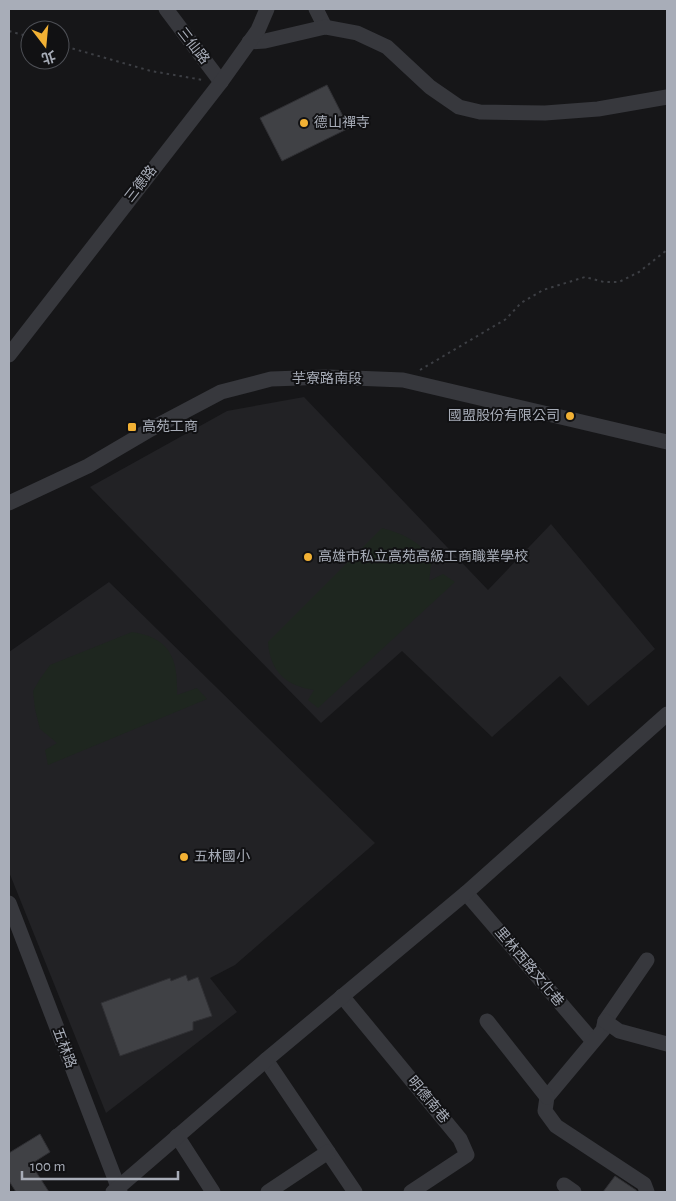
<svg xmlns="http://www.w3.org/2000/svg" width="676" height="1201" font-family="'Alegreya Sans','Noto Sans TC',sans-serif">
  <style>
    .built { fill: #222225 }
    .green { fill: #1e261f }
    .building { fill: #404145; stroke: #303034 }
    .lines { fill: none; stroke-linecap: round; stroke-linejoin: round }
    .path { stroke: #3d3f44; stroke-width: 2; stroke-dasharray: 2.5 4; stroke-linecap: butt }
    .minor { stroke: #37383d; stroke-width: 15 }
    .poi-dot { fill: #f2b134; stroke: #111113; stroke-width: 2 }
    .labels { text-anchor: middle; dominant-baseline: central; stroke-width: 4; stroke-linejoin: round; paint-order: stroke }
    .street-label { font-size: 14px; fill: #a8adb8; stroke: #111113 }
    .poi-label { font-size: 14px; fill: #a8adb8; stroke: #111113; text-anchor: start }
  </style>
  <rect width="100%" height="100%" fill="#161618"/>
  <g class="built">
    <path d="M304 397 488 590 551 524 655 649 588 706 560 676 492 737 402 651 321 723 90 487 227 411Z"/>
    <path d="M109 582 375 843 235 965 210 978 237 1012 106 1113 9 872V652Z"/>
  </g>
  <g class="green">
    <path d="M382 528C403 534 418 540 432 559L429 581 443 574 455 582 318 708 308 700 314 690C286 686 270 671 268 642Z"/>
    <path d="M132 632C171 638 178 659 177 695L197 688 207 699 48 765 45 750 57 743 40 729 35 709 33 691 40 679 50 665Z"/>
  </g>
  <g class="building">
    <path d="M327 85 349 128 282 161 260 118Z"/>
    <path d="M186 975 188 981 198 977 212 1016 193 1022V1030L120 1056 101 1003 170 978 171 981Z"/>
    <path d="M40 1134 50 1152 31 1164 49 1192H16L9 1181V1153Z"/>
    <path d="M615 1176 636 1190 637 1192H603Z"/>
  </g>
  <g class="lines">
    <g class="path">
      <path d="M9 31 30 37"/>
      <path d="M60 45 151 71 203 80"/>
      <path d="M420 370 506 319 521 303 543 290 585 277 604 282H619L639 272 667 250"/>
    </g>
    <g class="minor">
      <path d="M166 9 221 82"/>
      <path d="M316 9 325 27"/>
      <path d="M249 42 265 41 325 27 357 33 387 47 430 87 459 107 480 112 545 113 598 109 667 97"/>
      <path d="M9 355 221 82 258 30 267 9"/>
      <path d="M9 503 88 466 151 429 221 392 271 379 328 377 403 380 667 442"/>
      <path d="M466 893 592 1040"/>
      <path d="M9 903 120 1192"/>
      <path d="M647 960 605 1021 603 1030 547 1097 545 1111 556 1126 644 1184 647 1192"/>
      <path d="M342 996 460 1139 467 1155 411 1192"/>
      <path d="M487 1021 547 1097"/>
      <path d="M605 1021 619 1031 667 1044"/>
      <path d="M266 1060 355 1192"/>
      <path d="M177 1136 213 1192"/>
      <path d="M564 1185 574 1192"/>
      <path d="M113 1192 266 1060 466 893 667 714"/>
      <path d="M268 1192 328 1152"/>
    </g>
  </g>
  <g class="poi-dot">
    <circle cx="304" cy="123" r="5"/>
    <circle cx="570" cy="416" r="5"/>
    <rect x="127" y="422" width="10" height="10" rx="2.5"/>
    <circle cx="308" cy="557" r="5"/>
    <circle cx="184" cy="857" r="5"/>
  </g>
  <g class="labels">
    <g class="street-label">
      <text transform="translate(193 46) rotate(52)">三仙路</text>
      <text transform="translate(141 184) rotate(-52)">三德路</text>
      <text x="327" y="379">芋寮路南段</text>
      <text transform="translate(529 967) rotate(50)">里林西路文化巷</text>
      <text transform="translate(64 1048) rotate(69)">五林路</text>
      <text transform="translate(428 1100) rotate(50)">明德南巷</text>
    </g>
    <g class="poi-label">
      <text x="314" y="123">德山禪寺</text>
      <text x="560" y="416" text-anchor="end">國盟股份有限公司</text>
      <text x="142" y="427">高苑工商</text>
      <text x="318" y="557">高雄市私立高苑高級工商職業學校</text>
      <text x="194" y="857">五林國小</text>
    </g>
  </g>
  <rect width="676" height="1201" fill="none" stroke="#a8adb8" stroke-width="20"/>
  <g transform="translate(45 45) rotate(164)"><circle r="24" fill="#111113" stroke="#4d4f55"/>
  <path d="M0-4L9 19L0 12L-9 19Z" fill="#f2b134"/>
  <text y="-8" font-size="14" font-weight="bold" text-anchor="middle" fill="#a8adb8">北</text>
  </g>
  <path d="M22 1171v8h156v-8" fill="none" stroke="#a8adb8" stroke-width="2.5"/>
  <text x="30" y="1171" font-size="15" fill="#a8adb8" stroke="#111113" stroke-width="4" paint-order="stroke">100 m</text>
</svg>
